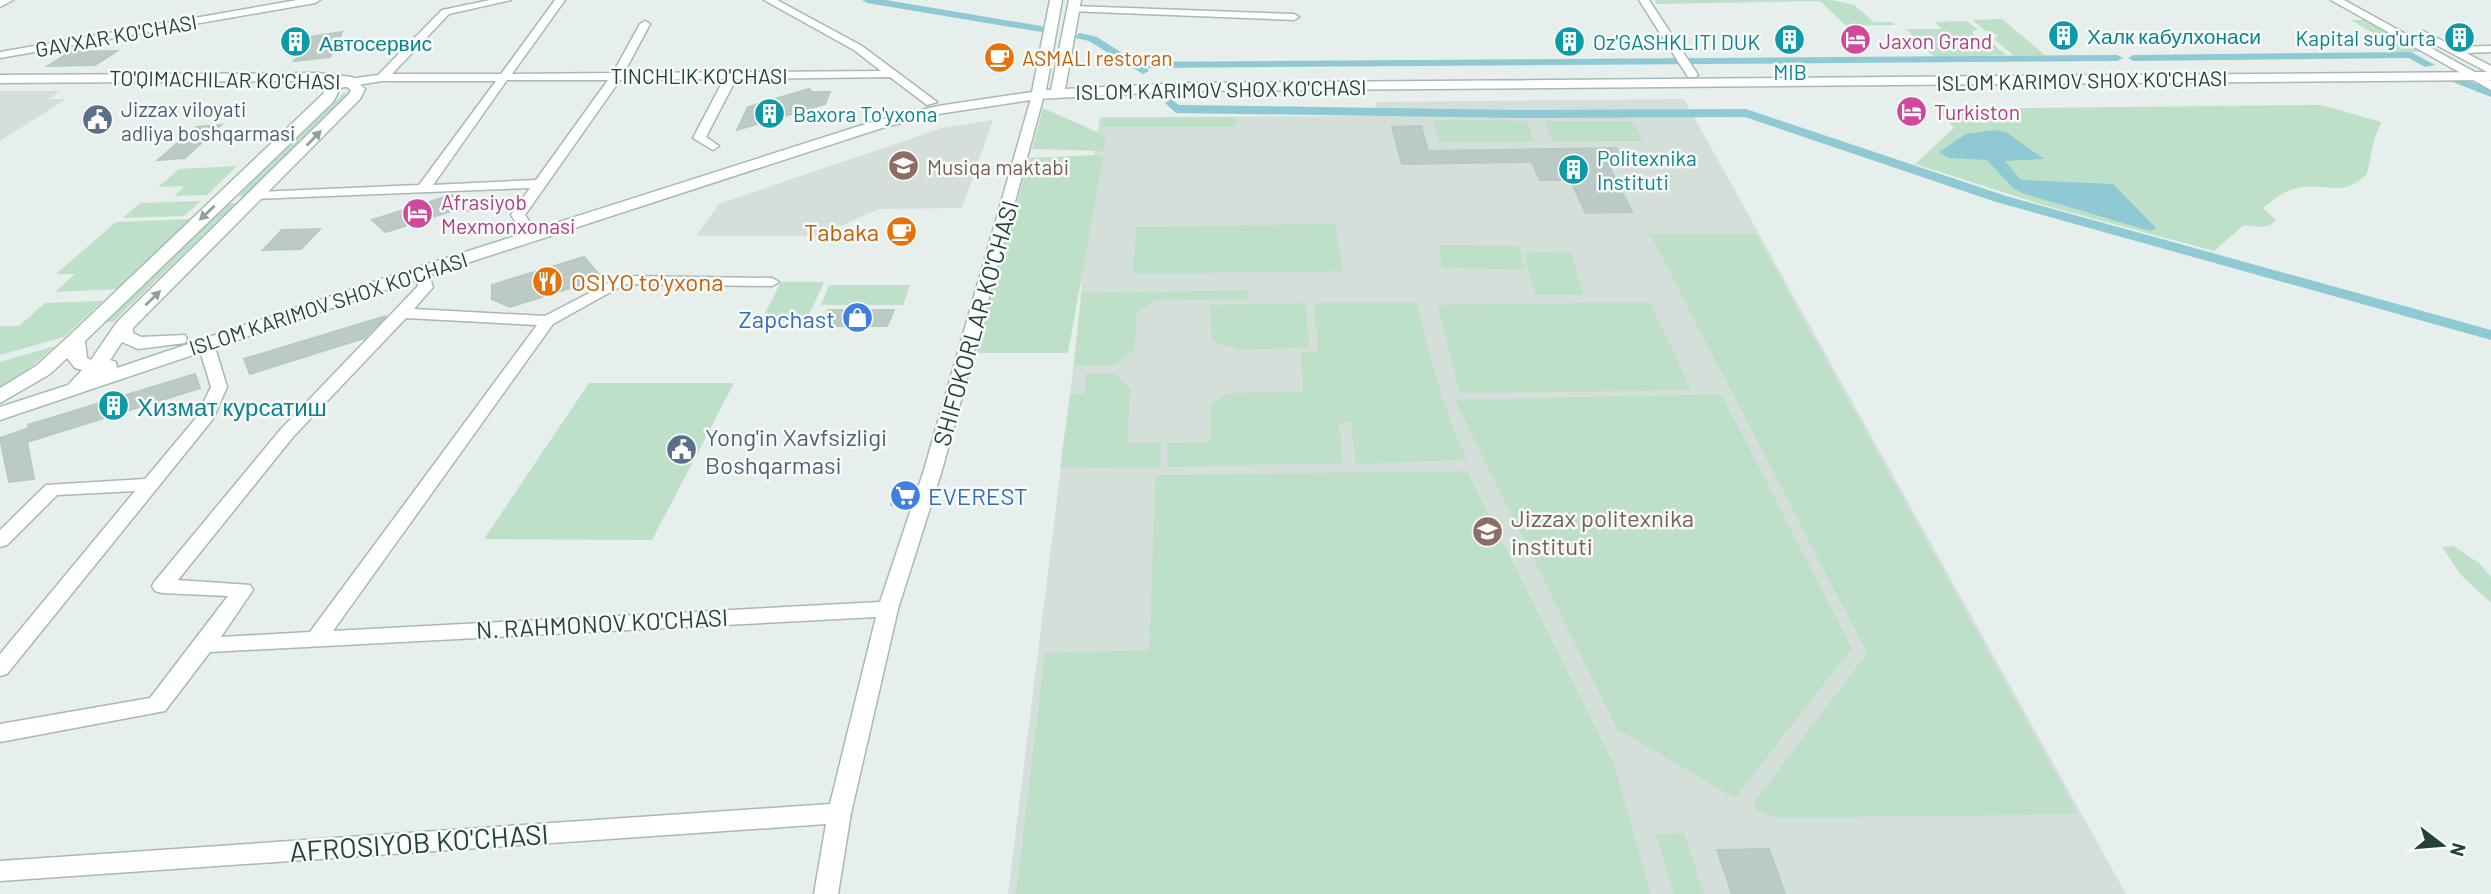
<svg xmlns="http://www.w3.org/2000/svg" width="2491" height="894" font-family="Barlow,sans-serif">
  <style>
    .built { fill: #d4dfda }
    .green { fill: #bfe0c8 }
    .water { fill: #8ec9d4 }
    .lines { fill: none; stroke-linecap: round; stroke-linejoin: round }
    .canal { fill: #8ec9d4; fill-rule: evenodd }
    .building { fill: #bbcac4; stroke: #b8c9c2; stroke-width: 2 }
    .street-casing { stroke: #a8b8b2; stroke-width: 3 }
    .secondary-casing { stroke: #a4bbb3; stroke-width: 3 }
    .street { fill: #fff; fill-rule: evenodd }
    .secondary { fill: #fff; fill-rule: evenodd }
    .oneway { fill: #92a09c }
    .labels { text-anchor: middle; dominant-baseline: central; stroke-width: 5; stroke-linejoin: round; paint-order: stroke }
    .far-street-label { font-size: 21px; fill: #24423a; stroke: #f7fbf9 }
    .far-culture-label { font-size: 21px; fill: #0d838f; stroke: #f7fbf9; text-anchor: start }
    .far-hotel-label { font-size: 21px; fill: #b23c85; stroke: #f7fbf9; text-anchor: start }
    .far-food-label { font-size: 21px; fill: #c56008; stroke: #f7fbf9; text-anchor: start }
    .far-service-label { font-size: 21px; fill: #4e5e75; stroke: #f7fbf9; text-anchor: start }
    .far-education-label { font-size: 21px; fill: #785e54; stroke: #f7fbf9; text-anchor: start }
    .food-label { font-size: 24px; fill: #c56008; stroke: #f7fbf9; text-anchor: end }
    .shop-label { font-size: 24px; fill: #366cbe; stroke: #f7fbf9; text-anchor: end }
    .street-label { font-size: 24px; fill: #24423a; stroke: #f7fbf9 }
    .culture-label { font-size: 24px; fill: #0d838f; stroke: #f7fbf9; text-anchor: start }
    .service-label { font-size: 24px; fill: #4e5e75; stroke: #f7fbf9; text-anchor: start }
    .education-label { font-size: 24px; fill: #785e54; stroke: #f7fbf9; text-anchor: start }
    .near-street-label { font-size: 28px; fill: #24423a; stroke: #f7fbf9 }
  </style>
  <rect width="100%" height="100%" fill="#e6efeb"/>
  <g class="built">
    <path d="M0 91H61L48 99H66L0 141Z"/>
    <path d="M1684 99 2126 894H1008L1073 370 1081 292 1085 207 1100 117 1378 116 1376 102Z"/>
    <path d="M993 120 962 208 879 209 818 236H696L719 204 942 128Z"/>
  </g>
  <g class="green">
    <path d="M1655 0H1832L1854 5 1874 22H1892L1895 25 1846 26 1820 1 1656 4Z"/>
    <path d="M2002 19 2045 55H2013L1994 39 1998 35 1984 30 1973 20Z"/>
    <path d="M2351 20H2366L2421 52H2393L2385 47 2396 46Z"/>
    <path d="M1967 21 1978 30 1973 31V34L1988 40 2006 55 1934 57 1906 29H1942L1935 22Z"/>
    <path d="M344 93H349L244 196H238Z"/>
    <path d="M2321 105 2381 122 2374 140 2367 174C2342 199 2327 182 2298 188 2284 190 2274 200 2263 208L2276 220C2269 230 2254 226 2244 225L2214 251 2043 205 1915 164 1954 128 1937 109Z"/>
    <path d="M1043 108 1106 136 1103 151 1032 149Z"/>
    <path d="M1237 117V125L1232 127H1100L1101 118Z"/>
    <path d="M1433 120 1527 121 1534 142H1439Z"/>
    <path d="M1545 121H1633L1643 141 1552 142Z"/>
    <path d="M1097 155 1103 158 1068 353H976L1029 158Z"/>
    <path d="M237 166 207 195 174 196 185 186 158 187 179 169Z"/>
    <path d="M201 201 184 216 123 218 140 203Z"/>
    <path d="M230 203H236L113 322H106Z"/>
    <path d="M192 219 117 289 55 292 75 274H56L116 222Z"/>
    <path d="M1335 224 1343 271 1133 274 1136 227Z"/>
    <path d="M1650 234H1756L2078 814 1776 818 1757 810 1753 804 1867 653Z"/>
    <path d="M1439 245 1519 246 1525 270 1442 268Z"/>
    <path d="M1524 252 1571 253 1584 295H1535Z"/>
    <path d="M781 282H824L806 321H761Z"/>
    <path d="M829 285H910L903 305H821Z"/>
    <path d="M1247 290 1248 299 1156 300 1137 312 1134 350 1113 365H1074L1082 293Z"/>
    <path d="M103 301 64 337 0 355V326H19L45 303Z"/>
    <path d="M1417 302C1430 357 1443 409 1467 460L1356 464 1351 422 1339 423 1343 463 1167 467V443L1210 442 1211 403 1229 393 1303 392 1300 352H1318L1314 303Z"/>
    <path d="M1650 302 1691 390 1460 393 1438 305Z"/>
    <path d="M1306 303 1309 348 1238 350 1212 341 1210 305Z"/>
    <path d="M55 346 12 384 0 388V362Z"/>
    <path d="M1086 373H1113L1131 389 1127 443H1161L1160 467 1060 468 1070 394H1084Z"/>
    <path d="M589 383H734L652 540 484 539Z"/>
    <path d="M1721 394 1852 648 1735 798 1617 729 1455 400Z"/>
    <path d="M1467 471 1614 764 1651 894H1016L1045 653 1149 650 1156 475Z"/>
    <path d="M2453 546 2479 563 2491 577V603L2461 575 2442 547Z"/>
    <path d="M1684 833 1704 894H1674L1656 834Z"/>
  </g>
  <path class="water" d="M1994 130 2006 132 2044 159 2005 161 2021 180 2113 184 2156 228 2150 231 2140 228 2022 193 2012 187 1987 160 1949 158 1939 152 1966 134Z"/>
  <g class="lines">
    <g class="canal">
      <path d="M862 0H886L1041 26 1046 29 1041 32 867 3Z"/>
      <path d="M1080 33 1097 37 1136 62 2117 55 2123 58 2117 61 1147 68 1149 71 1143 74 1089 41 1076 38 1075 36Z"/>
      <path d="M2411 52 2435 65 2425 67 2409 58 2134 61 2128 58 2134 55Z"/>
      <path d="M2452 75 2491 89V97L2448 80V76Z"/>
      <path d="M1171 99 1179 105 1518 110 1746 109 2006 196 2491 330V340L1996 202 1745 117 1518 118 1176 113 1165 103Z"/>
    </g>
  </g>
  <g class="building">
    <path d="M342 32 330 57 294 61 310 37Z"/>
    <path d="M117 51 95 65 48 66 70 52Z"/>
    <path d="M809 89 812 92H830L825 104 737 130 748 107Z"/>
    <path d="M221 125 185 158 158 160 196 127Z"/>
    <path d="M1421 126 1428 151 1616 148 1622 161H1606L1632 212 1586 213 1570 180H1540L1532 162 1402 164 1392 127Z"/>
    <path d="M452 195 469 211H451L389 231 385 232 372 220Z"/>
    <path d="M320 229 301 249 263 250 282 230Z"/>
    <path d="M584 257 602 278 510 307 492 299V285Z"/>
    <path d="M828 310H894L887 326H821Z"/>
    <path d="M386 316 364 338 250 374 244 359Z"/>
    <path d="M195 374 200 388 27 442 34 479 9 482 0 438 29 428 28 425Z"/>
    <path d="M897 485H916L910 505H891Z"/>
    <path d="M1769 849 1785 894H1732L1717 850Z"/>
  </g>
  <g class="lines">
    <defs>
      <g id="street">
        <path d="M0 0H13L0 7Z"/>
        <path d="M297 0H320L315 3 0 58V52Z"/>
        <path d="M490 0H511L449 14 392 74H501L555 0H565L512 74 613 73 640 24 645 21 650 24 624 73 881 71 854 50 764 0H777L862 46 937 102 927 105 890 77 736 79 706 137 719 146 713 150 693 138 724 79 620 80 525 215 532 225 525 229 520 228 511 215 530 188 252 199V193L257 192 419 185 496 81H382L327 90 321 86 327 82 378 75 442 10ZM507 80H608L536 180 433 185Z"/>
        <path d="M1639 0H1649L1698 75 1696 77H1688Z"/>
        <path d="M2331 0H2344L2491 81V90Z"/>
        <path d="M1073 6 1294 14 1299 17 1294 20 1069 11V7Z"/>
        <path d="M2423 31 2455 47 2491 46V52L2466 53 2491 66V74L2419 36 2418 34Z"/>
        <path d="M1038 91 1044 95 942 470 898 609 851 813 838 894H814L826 824 0 881V861L830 804 876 617 210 652 165 711 0 742V724L150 698 228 596 162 593 155 591 152 586 155 581 281 429 418 286 414 272 421 268 428 272 433 287 414 309 545 316 622 276 772 278 779 282 772 286 625 284 553 324 333 631 880 602 924 470 1032 95ZM406 318 537 325 310 632 221 637 253 590 250 585 178 580 293 437Z"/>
        <path d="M206 339 214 344 227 387 213 419 7 674 0 676V654L135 491 57 495 7 545 0 547V530L46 485 145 479 196 418 211 387 198 344Z"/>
      </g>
      <path id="secondary" d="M1050 0H1062L1046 90H1051L1069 0H1081L1065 89 1185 83 2491 72V80L1185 91 1037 99 938 114 885 127 427 276 0 420V407L68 385 82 370 75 368 67 358 50 374 0 403V388L36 366 69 336 324 93 322 89 300 81 0 83V75L317 73 352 77 365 89 360 99 133 328V333L141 337 185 335 187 339 185 343 138 349 122 342 110 360 116 362 117 368 415 268 875 121 938 106 1032 92ZM329 82 343 84 351 90 349 94 117 322 91 360 87 358 85 341 333 102 338 93Z"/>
    </defs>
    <use href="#street" class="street-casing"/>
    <use href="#secondary" class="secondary-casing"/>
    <use href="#street" class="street"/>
    <use href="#secondary" class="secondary"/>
  </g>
  <defs><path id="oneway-solid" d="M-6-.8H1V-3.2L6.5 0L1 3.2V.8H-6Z" transform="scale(1.75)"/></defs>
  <g class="oneway">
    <use href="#oneway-solid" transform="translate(314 138) rotate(-46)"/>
    <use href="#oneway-solid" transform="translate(207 213) rotate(137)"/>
    <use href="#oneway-solid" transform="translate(153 298) rotate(-44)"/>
  </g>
  <defs>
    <symbol id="building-disc" viewBox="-11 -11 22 22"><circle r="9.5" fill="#0f9aa8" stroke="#f7fbf9"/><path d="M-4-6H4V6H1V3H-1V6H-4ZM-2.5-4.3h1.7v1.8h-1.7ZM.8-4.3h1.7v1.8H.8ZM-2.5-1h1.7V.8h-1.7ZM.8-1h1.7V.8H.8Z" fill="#fff"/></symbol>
    <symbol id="hotel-disc" viewBox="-11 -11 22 22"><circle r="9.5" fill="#d1479c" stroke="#f7fbf9"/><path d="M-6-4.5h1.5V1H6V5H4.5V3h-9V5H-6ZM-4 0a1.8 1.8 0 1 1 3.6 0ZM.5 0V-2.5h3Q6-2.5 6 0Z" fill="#fff"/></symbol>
    <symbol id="cafe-disc" viewBox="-11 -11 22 22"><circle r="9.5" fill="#e8710a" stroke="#f7fbf9"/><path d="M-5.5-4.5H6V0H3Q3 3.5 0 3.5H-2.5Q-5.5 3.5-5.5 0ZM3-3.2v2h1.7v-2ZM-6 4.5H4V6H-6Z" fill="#fff"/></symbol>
    <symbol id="civic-disc" viewBox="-11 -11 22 22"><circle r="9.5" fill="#5c6f8a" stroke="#f7fbf9"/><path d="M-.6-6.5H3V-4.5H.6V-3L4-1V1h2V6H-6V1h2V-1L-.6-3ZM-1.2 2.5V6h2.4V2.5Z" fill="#fff"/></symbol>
    <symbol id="school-disc" viewBox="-11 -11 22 22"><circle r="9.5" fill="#8d6e63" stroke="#f7fbf9"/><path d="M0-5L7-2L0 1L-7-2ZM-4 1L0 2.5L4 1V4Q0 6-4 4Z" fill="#fff"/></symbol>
    <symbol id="restaurant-disc" viewBox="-11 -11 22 22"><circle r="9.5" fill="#e8710a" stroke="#f7fbf9"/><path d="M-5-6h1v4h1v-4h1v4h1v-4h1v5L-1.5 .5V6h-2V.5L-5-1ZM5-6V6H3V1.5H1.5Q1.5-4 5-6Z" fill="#fff"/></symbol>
    <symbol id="shop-disc" viewBox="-11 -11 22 22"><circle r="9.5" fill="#3f7fe0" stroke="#f7fbf9"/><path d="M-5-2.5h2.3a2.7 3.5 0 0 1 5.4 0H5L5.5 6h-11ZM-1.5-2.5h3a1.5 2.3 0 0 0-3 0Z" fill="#fff"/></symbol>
    <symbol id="supermarket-disc" viewBox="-11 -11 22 22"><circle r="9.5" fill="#3f7fe0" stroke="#f7fbf9"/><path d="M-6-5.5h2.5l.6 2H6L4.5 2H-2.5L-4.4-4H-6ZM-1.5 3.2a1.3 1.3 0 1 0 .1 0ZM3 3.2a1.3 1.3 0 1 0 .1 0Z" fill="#fff"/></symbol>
    <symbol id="university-disc" viewBox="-11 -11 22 22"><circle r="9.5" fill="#8d6e63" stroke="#f7fbf9"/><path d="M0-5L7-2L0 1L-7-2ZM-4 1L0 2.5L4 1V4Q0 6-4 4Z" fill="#fff"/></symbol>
  </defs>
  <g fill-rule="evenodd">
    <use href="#building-disc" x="2046" y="18" width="35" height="35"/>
    <use href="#building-disc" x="2442" y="20" width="35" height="35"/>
    <use href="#building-disc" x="1772" y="22" width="35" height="35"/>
    <use href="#hotel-disc" x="1838" y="22" width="35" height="35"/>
    <use href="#building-disc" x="1552" y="24" width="35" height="35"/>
    <use href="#building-disc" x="278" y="24" width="35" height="35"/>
    <use href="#cafe-disc" x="982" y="40" width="35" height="35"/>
    <use href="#hotel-disc" x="1894" y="94" width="35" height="35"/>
    <use href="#building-disc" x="752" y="96" width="35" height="35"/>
    <use href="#civic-disc" x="80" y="102" width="35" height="35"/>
    <use href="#school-disc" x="886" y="148" width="35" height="35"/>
    <use href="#building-disc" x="1556" y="152" width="35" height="35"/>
    <use href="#hotel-disc" x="400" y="196" width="35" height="35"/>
    <use href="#cafe-disc" x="884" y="214" width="35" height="35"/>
    <use href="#restaurant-disc" x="530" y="264" width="35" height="35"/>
    <use href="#shop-disc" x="840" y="300" width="35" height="35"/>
    <use href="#building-disc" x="96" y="388" width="35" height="35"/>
    <use href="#civic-disc" x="664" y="432" width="35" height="35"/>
    <use href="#supermarket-disc" x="888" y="478" width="35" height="35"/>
    <use href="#university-disc" x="1470" y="514" width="35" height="35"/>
  </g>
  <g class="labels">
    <g class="far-street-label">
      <text transform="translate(116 35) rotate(-10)">GAVXAR KO'CHASI</text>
      <text x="699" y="75">TINCHLIK KO'CHASI</text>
      <text transform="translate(225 79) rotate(1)">TO'QIMACHILAR KO'CHASI</text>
      <text transform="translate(2082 80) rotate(-1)">ISLOM KARIMOV SHOX KO'CHASI</text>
      <text transform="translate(1221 89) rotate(-1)">ISLOM KARIMOV SHOX KO'CHASI</text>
      <text transform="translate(328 303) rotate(-18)">ISLOM KARIMOV SHOX KO'CHASI</text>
    </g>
    <g class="far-culture-label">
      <text x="2087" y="35">Халк кабулхонаси</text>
      <text x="2436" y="37" text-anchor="end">Kapital sug'urta</text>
      <text x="1593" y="41">Oz'GASHKLITI DUK</text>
      <text x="319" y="42">Автосервис</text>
      <text x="1790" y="71" text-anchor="middle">MIB</text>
      <text x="793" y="113">Baxora To'yxona</text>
      <text x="1597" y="157">Politexnika<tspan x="1597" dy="24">Instituti</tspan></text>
    </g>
    <g class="far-hotel-label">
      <text x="1879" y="40">Jaxon Grand</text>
      <text x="1934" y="111">Turkiston</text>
      <text x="441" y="201">Afrasiyob<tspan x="441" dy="24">Mexmonxonasi</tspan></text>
    </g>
    <g class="far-food-label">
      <text x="1022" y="57">ASMALI restoran</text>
    </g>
    <g class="far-service-label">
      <text x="121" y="108">Jizzax viloyati<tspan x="121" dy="24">adliya boshqarmasi</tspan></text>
    </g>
    <g class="far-education-label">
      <text x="927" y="166">Musiqa maktabi</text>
    </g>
    <g class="food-label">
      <text x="879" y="231">Tabaka</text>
      <text x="571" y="281" text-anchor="start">OSIYO to'yxona</text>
    </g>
    <g class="shop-label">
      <text x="835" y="318">Zapchast</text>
      <text x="928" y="495" text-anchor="start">EVEREST</text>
    </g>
    <g class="street-label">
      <text transform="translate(975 323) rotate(-74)">SHIFOKORLAR KO'CHASI</text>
      <text transform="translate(602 623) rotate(-3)">N. RAHMONOV KO'CHASI</text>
    </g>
    <g class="culture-label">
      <text x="137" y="406">Хизмат курсатиш</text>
    </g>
    <g class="service-label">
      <text x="705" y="436">Yong'in Xavfsizligi<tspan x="705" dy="28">Boshqarmasi</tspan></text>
    </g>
    <g class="education-label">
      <text x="1511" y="517">Jizzax politexnika<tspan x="1511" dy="28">instituti</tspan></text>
    </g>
    <g class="near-street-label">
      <text transform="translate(419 842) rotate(-4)">AFROSIYOB KO'CHASI</text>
    </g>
  </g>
  <g transform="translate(2442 845) rotate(106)" stroke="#f7fbf9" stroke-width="5" paint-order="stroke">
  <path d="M0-5L12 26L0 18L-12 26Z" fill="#24423a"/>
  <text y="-10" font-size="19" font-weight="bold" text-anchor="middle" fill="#24423a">N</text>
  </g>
</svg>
